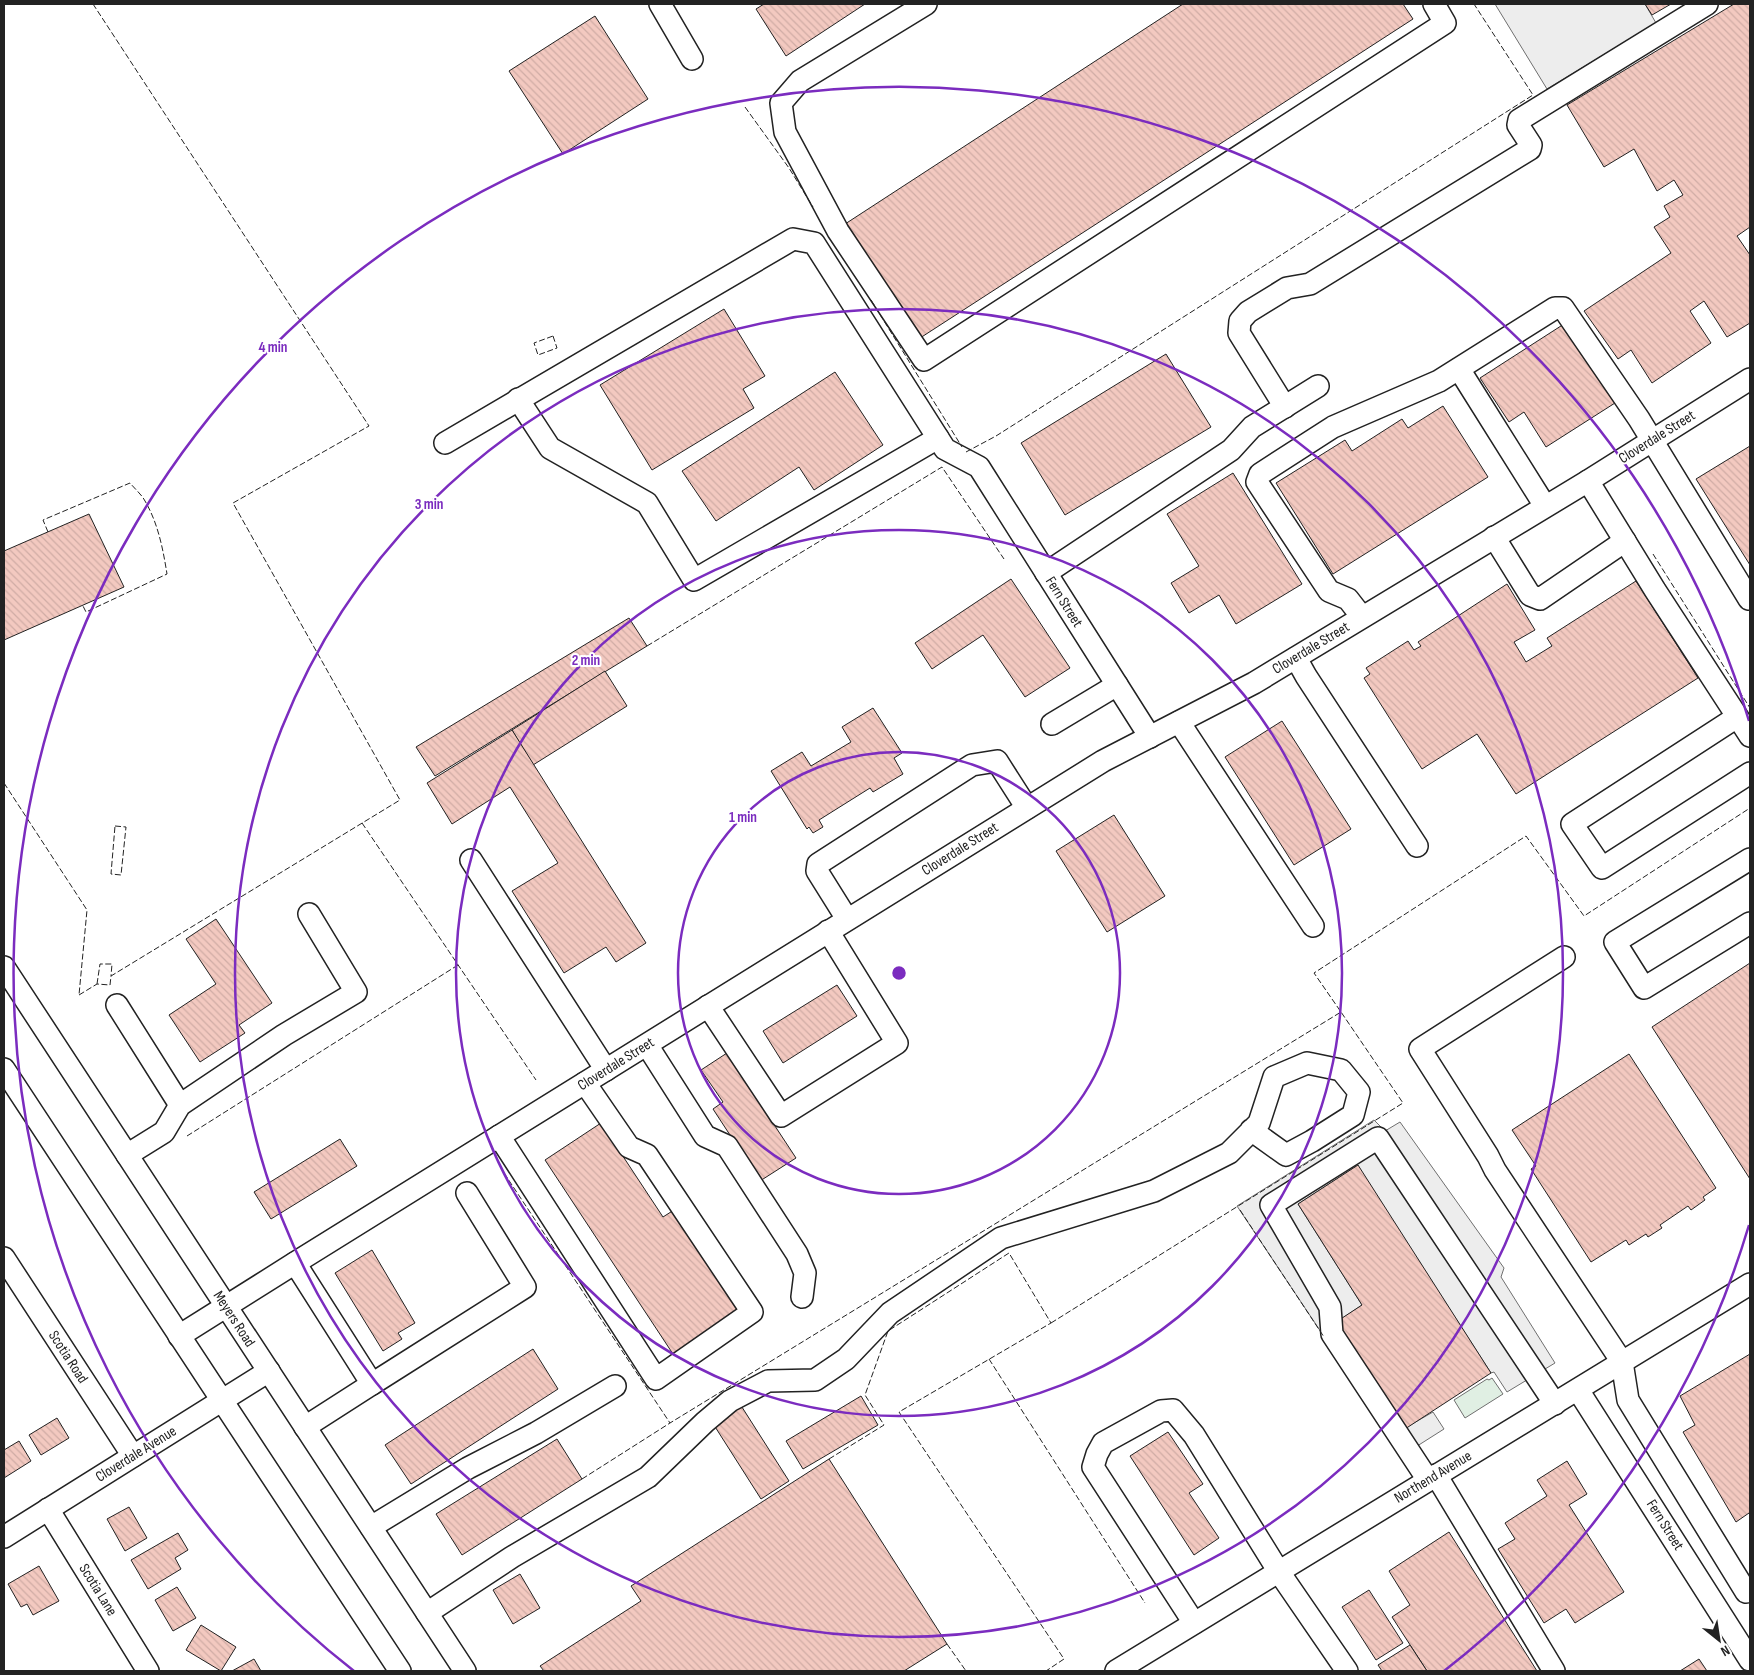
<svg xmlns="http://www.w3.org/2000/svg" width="1754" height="1675" font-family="'Sofia Sans Condensed',sans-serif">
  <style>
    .green { fill: #e0efe3; stroke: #6f6f6f }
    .parking { fill: #ededed; stroke: #6f6f6f }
    .building { fill: url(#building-back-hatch); stroke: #222 }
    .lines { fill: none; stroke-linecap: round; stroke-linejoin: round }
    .minor-casing { stroke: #222; stroke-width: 24 }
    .minor { stroke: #fff; stroke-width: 21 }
    .fence { stroke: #222; stroke-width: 1; stroke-dasharray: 6 2.5; stroke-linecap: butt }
    .ring { fill: none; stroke: #7b2cbf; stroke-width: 2.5 }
    .labels { text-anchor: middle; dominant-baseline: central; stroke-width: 4; stroke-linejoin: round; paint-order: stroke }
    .street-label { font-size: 15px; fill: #222; stroke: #fff }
    .centre { fill: #7b2cbf; stroke: #fff; stroke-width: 2.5 }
    .ring-label { font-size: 15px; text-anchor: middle; font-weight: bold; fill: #7b2cbf; stroke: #fff; stroke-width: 4; stroke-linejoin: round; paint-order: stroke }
  </style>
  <defs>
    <pattern id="building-back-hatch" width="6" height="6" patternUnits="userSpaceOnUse" patternTransform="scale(1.25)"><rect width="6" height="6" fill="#f3c9c0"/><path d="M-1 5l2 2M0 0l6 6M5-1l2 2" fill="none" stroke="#d0aca5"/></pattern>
  </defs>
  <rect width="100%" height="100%" fill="#fff"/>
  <path class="green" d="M1492 1378 1503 1394 1465 1418 1454 1400 1487 1379 1489 1380Z"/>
  <g class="parking">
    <path d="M1495 4H1645L1656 23 1547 89Z"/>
    <path d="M1374 1120 1385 1131 1400 1122 1504 1268 1501 1277 1555 1363 1507 1392 1494 1372 1491 1373 1357 1166 1298 1204 1362 1305 1337 1322 1405 1428 1433 1412 1444 1429 1403 1455 1237 1206Z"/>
  </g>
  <g class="building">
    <path d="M764 4H865L786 56 756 9Z"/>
    <path d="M1183 4H1403L1413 19 917 340 842 226Z"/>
    <path d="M1645 4H1671L1652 15Z"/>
    <path d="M1734 4H1750V227L1737 236 1750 255V323L1727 337 1704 301 1690 311 1711 343 1652 383 1631 350 1618 359 1584 311 1671 253 1654 227 1670 217 1664 206 1683 195 1674 180 1657 191 1634 149 1604 167 1567 105Z"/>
    <path d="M595 16 648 99 563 154 509 71Z"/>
    <path d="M724 309 765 376 743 389 754 408 652 470 600 385Z"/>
    <path d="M1564 324 1615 403 1546 447 1524 412 1509 422 1480 378Z"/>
    <path d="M1166 354 1211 427 1065 515 1021 443Z"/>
    <path d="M835 372 883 445 814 490 799 467 716 521 682 471Z"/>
    <path d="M1443 406 1488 477 1333 574 1276 483 1345 440 1352 451 1402 419 1408 428Z"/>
    <path d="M1750 446V565L1696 479Z"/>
    <path d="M1233 473 1302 584 1236 624 1219 595 1189 613 1171 583 1199 566 1167 514Z"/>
    <path d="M89 514 124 587 4 640V551Z"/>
    <path d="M1011 579 1070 668 1025 697 983 635 932 669 915 643Z"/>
    <path d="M1636 581 1698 678 1516 794 1477 734 1422 769 1364 678 1370 674 1366 668 1408 641 1414 650 1421 646 1418 642 1507 584 1535 630 1514 642 1526 662 1552 646 1547 638Z"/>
    <path d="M629 618 647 646 435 776 416 747Z"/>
    <path d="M605 671 627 706 533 765 512 730Z"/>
    <path d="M873 708 902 753 894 758 903 774 873 792 870 788 819 820 823 827 813 833 809 827 807 829 771 771 802 752 811 766 851 742 842 727Z"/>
    <path d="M1282 721 1351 829 1294 865 1225 757Z"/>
    <path d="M512 730 646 943 616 962 606 947 564 973 512 891 558 863 510 787 452 824 427 783Z"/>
    <path d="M1114 815 1165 896 1107 932 1056 851Z"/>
    <path d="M216 919 272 1003 239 1025 245 1033 200 1062 169 1015 216 984 186 939Z"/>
    <path d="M1750 963V1179L1652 1027Z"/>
    <path d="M837 985 857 1016 783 1063 763 1031Z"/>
    <path d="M727 1053 796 1158 760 1181 713 1109 723 1102 701 1070Z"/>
    <path d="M1629 1054 1716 1188 1703 1197 1705 1200 1691 1210 1688 1206 1660 1225 1662 1228 1648 1237 1646 1234 1629 1245 1626 1240 1591 1262 1531 1169 1536 1166 1512 1130Z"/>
    <path d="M601 1123 663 1217 677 1208 743 1308 673 1354 545 1160Z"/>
    <path d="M340 1139 357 1166 271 1219 254 1192Z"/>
    <path d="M1358 1165 1491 1373 1405 1429 1336 1322 1362 1305 1298 1204Z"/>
    <path d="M372 1250 415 1323 398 1333 402 1339 383 1351 335 1273Z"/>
    <path d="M533 1349 558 1389 411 1484 385 1445Z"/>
    <path d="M1750 1354V1516L1749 1513 1736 1522 1683 1432 1695 1425 1680 1396Z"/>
    <path d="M861 1396 878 1425 803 1469 786 1441Z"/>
    <path d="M740 1404 789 1481 761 1499 712 1422Z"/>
    <path d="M57 1418 69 1438 41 1455 29 1435Z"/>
    <path d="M1168 1432 1203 1484 1189 1493 1219 1538 1194 1555 1130 1456Z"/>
    <path d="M557 1439 582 1479 462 1555 436 1514Z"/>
    <path d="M19 1441 31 1461 4 1478V1450Z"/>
    <path d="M829 1459 947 1644 904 1671H544L540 1666 641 1601 631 1586Z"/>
    <path d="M1567 1461 1587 1494 1569 1505 1624 1592 1575 1623 1566 1609 1544 1623 1498 1549 1515 1539 1505 1523 1547 1496 1537 1480Z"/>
    <path d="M129 1507 147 1538 125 1551 107 1519Z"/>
    <path d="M1449 1532 1537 1671H1427L1392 1617 1410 1605 1389 1571Z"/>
    <path d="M178 1533 188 1550 175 1558 181 1569 148 1589 131 1560Z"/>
    <path d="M39 1566 59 1601 33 1615 27 1604 21 1607 8 1584Z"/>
    <path d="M520 1574 540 1608 513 1624 493 1590Z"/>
    <path d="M177 1587 196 1618 173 1631 155 1600Z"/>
    <path d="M1369 1590 1403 1643 1376 1660 1342 1607Z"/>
    <path d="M201 1625 236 1647 221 1671 186 1650Z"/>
    <path d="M1410 1645 1427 1671H1382L1378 1665Z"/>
    <path d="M254 1659 261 1671H232Z"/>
    <path d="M1699 1659 1707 1671H1680Z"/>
  </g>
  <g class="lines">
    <defs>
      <g id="minor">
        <path d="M660 4 692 59"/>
        <path d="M926 4 800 81 781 103 785 132 838 231 924 360 1445 23 1434 4"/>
        <path d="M1459 369 1545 506"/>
        <path d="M518 399 550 448 647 503 694 580 938 438"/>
        <path d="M1285 407 1239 333 1240 321 1248 312 1287 288 1310 284 1530 149 1531 145 1518 125 1519 120 1707 4"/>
        <path d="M445 443 793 239 814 243 945 449 979 467 1150 737"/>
        <path d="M1588 481 1655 590 1750 736"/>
        <path d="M1494 537 1530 595 1540 599 1625 541"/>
        <path d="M1046 573 1231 450 1252 427 1318 386"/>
        <path d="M1362 617 1348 599 1329 591 1257 482 1260 474 1333 427 1439 381 1555 308H1563L1639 419 1749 599"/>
        <path d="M1296 658 1306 676 1417 846"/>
        <path d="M1737 717 1572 824 1602 868 1750 773"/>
        <path d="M1179 722 1313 926"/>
        <path d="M1052 724 1117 685"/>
        <path d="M1750 859 1615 942 1644 988 1750 923"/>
        <path d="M471 860 606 1070"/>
        <path d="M847 919 817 871 818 864 972 765 997 761 1027 808"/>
        <path d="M1564 957 1420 1049 1488 1156 1495 1170 1622 1362 1628 1400 1746 1592"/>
        <path d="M4 967 465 1671"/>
        <path d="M117 1005 180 1105"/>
        <path d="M708 1006 781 1116 897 1043 828 931"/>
        <path d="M647 1045 705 1136 727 1146 797 1254 805 1273 802 1297"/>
        <path d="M4 1069 400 1671"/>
        <path d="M499 1136 656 1379 752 1312 647 1155 629 1147 585 1083"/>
        <path d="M127 1155 164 1132 180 1105 284 1035 356 992 309 914"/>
        <path d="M4 1258 133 1456"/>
        <path d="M295 1263 372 1384 305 1427"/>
        <path d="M179 1336 295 1263 1103 761 1254 683 1588 481 1750 379"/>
        <path d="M372 1384 525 1287 467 1193"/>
        <path d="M1578 1390 1750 1660"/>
        <path d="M1436 1475 1554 1671"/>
        <path d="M1428 1480 1332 1334 1330 1307 1271 1205 1378 1138 1555 1404"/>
        <path d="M48 1509 148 1671"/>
        <path d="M371 1527 468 1468 536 1433 615 1386"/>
        <path d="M4 1537 269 1371"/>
        <path d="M427 1613 512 1557 648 1477 705 1422 730 1401 768 1381 815 1380 846 1359 890 1313 1001 1238 1154 1191 1229 1153 1259 1123 1274 1077 1307 1063 1341 1070 1359 1092 1353 1115 1312 1141 1286 1155 1251 1130"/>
        <path d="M1194 1623 1093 1467 1097 1454 1103 1443 1161 1411 1173 1410 1194 1435 1279 1572 1347 1671"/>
        <path d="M1116 1671 1750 1284"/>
      </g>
    </defs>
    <use href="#minor" class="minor-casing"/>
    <use href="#minor" class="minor"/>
    <g class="fence">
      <path d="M745 107 789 168 813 207"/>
      <path d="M871 300 962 447"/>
      <path d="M553 336 557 348 538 355 534 343Z"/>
      <path d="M966 452 996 436 1533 95 1474 4"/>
      <path d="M48 532 43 520 130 483C135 489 142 495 145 501 158 523 163 549 167 574L86 612 83 606"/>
      <path d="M1653 554 1750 708"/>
      <path d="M647 646 942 467 1004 559"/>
      <path d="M4 783 87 910 79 995"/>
      <path d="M362 823 536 1080"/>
      <path d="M115 826 126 827 121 875 111 874Z"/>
      <path d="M97 984 100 964H112L111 976"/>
      <path d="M79 995 97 984 110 985 111 976 400 800 233 503 369 426 93 4"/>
      <path d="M187 1136 458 965"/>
      <path d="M504 1173 670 1423"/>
      <path d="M1240 1210 1324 1337"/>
      <path d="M1051 1323 1403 1103 1341 1012"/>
      <path d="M989 1359 1145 1603"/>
      <path d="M829 1459 884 1425 865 1395 888 1331 1009 1253 1051 1323 899 1412 1064 1659 1046 1671"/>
      <path d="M582 1479 670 1423 1341 1012 1314 973 1526 836 1584 916 1750 808"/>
      <path d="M947 1644 966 1671"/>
    </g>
  </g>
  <g class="ring">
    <circle cx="899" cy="973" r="221"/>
    <circle cx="899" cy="973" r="443"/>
    <circle cx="899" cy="973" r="664"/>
    <path d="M1749 1225A886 886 0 0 1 1444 1671M354 1671A886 886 0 1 1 1749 721"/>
  </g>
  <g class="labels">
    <g class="street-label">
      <text transform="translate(1657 437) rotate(-32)">Cloverdale Street</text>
      <text transform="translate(1064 602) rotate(58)">Fern Street</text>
      <text transform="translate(1311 648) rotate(-31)">Cloverdale Street</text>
      <text transform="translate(960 849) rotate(-32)">Cloverdale Street</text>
      <text transform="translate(616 1064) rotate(-32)">Cloverdale Street</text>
      <text transform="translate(234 1319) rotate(57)">Meyers Road</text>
      <text transform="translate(68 1357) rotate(57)">Scotia Road</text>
      <text transform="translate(136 1454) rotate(-32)">Cloverdale Avenue</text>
      <text transform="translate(1433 1477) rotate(-31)">Northend Avenue</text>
      <text transform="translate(1665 1525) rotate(58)">Fern Street</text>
      <text transform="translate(98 1590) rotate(58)">Scotia Lane</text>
    </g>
  </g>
  <circle cx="899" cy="973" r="8" class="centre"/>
  <g class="ring-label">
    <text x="273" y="352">4 min</text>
    <text x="429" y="509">3 min</text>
    <text x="586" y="665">2 min</text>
    <text x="743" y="822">1 min</text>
  </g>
  <rect width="1754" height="1675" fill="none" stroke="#222222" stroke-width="10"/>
  <g transform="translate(1719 1640) rotate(150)" stroke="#ffffff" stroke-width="4" paint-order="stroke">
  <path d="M0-4L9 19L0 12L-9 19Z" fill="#222222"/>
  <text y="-8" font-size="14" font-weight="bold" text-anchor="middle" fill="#222222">N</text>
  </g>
</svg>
